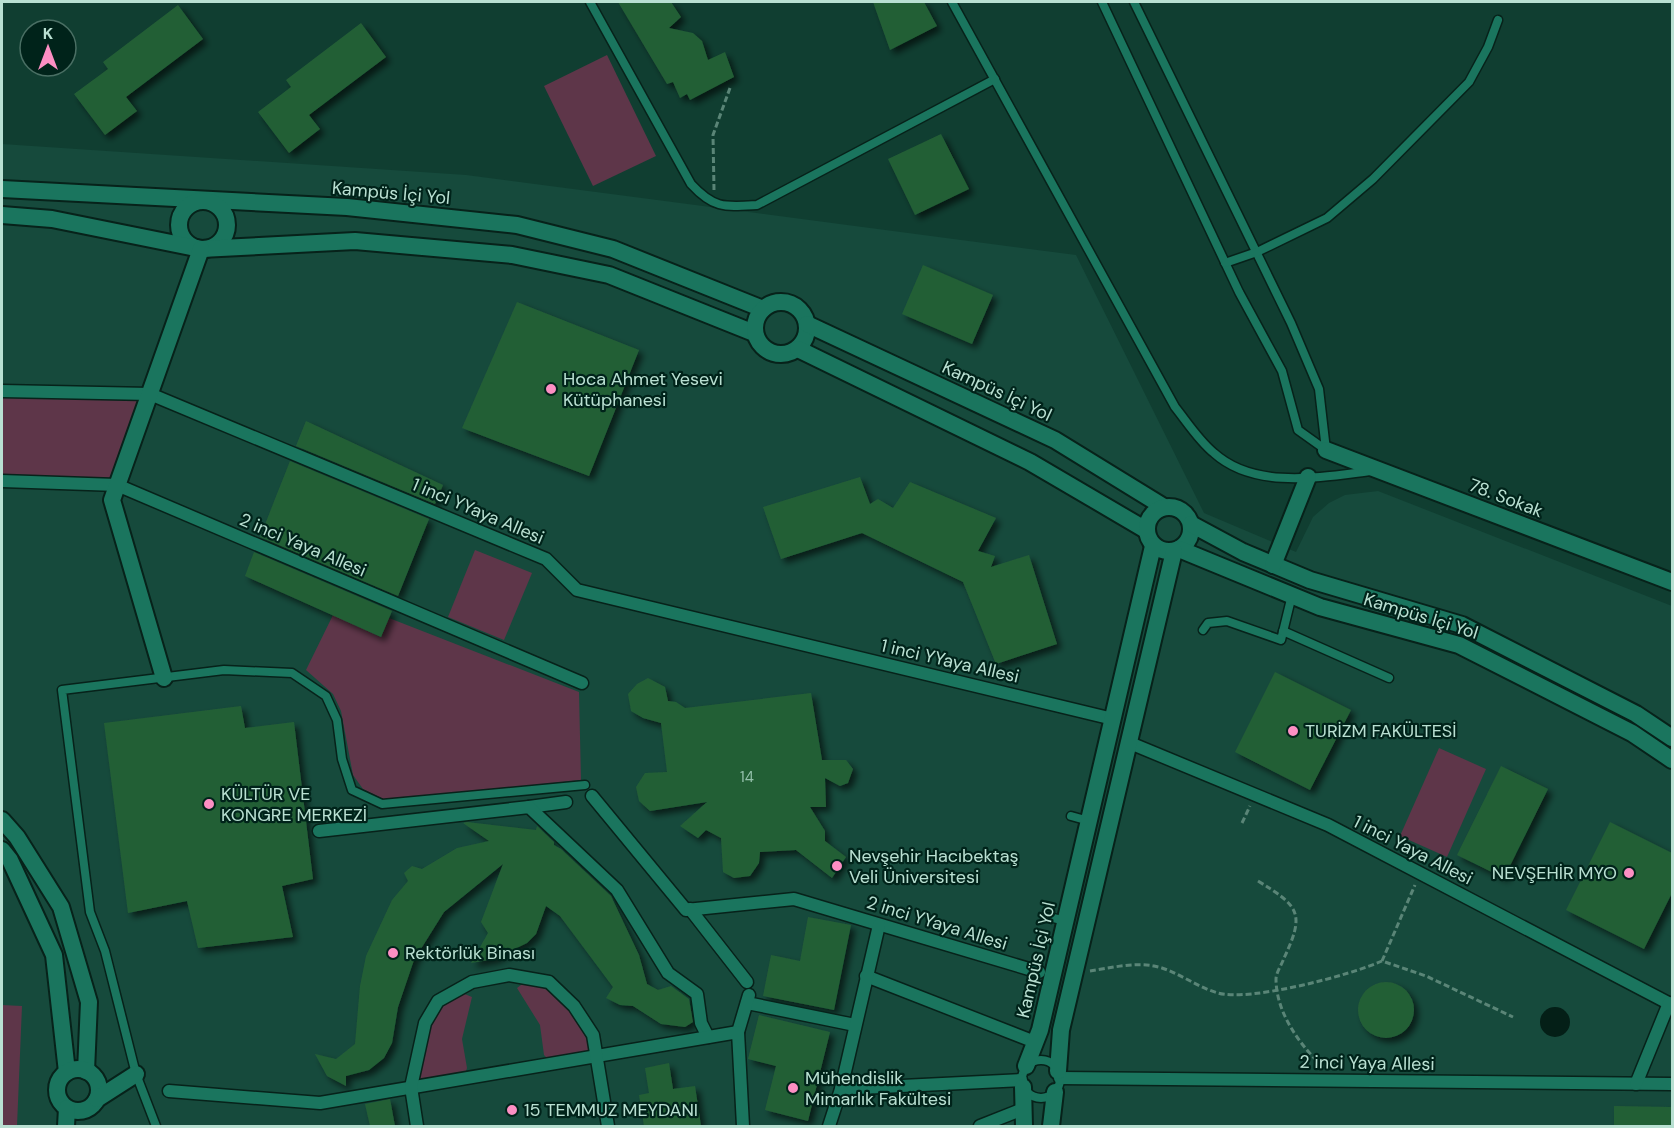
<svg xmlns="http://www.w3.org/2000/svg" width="1674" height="1128" font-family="'DM Sans',sans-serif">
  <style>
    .built { fill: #164a3c }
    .green { fill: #5e3649 }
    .water { fill: #041f17 }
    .building { fill: #245e36; filter: url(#shadow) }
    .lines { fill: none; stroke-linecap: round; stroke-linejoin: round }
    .service-casing { stroke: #07221a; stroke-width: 11 }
    .pedestrian-casing { stroke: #07221a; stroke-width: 15 }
    .minor-casing { stroke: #07221a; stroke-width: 20 }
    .path { stroke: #5a8577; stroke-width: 3; stroke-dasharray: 6 3; stroke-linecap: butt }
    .service { stroke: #1a755e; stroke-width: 8 }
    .pedestrian { stroke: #1a755e; stroke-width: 12 }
    .minor { stroke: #1a755e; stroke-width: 16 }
    .poi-dot { fill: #fc8fc3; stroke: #00231a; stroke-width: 2 }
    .labels { text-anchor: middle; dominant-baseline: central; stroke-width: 4.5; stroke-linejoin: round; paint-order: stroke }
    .number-label { font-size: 15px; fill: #94c0ab }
    .street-label { font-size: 18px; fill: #b9e0d2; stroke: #00231a }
    .poi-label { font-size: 18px; fill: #b9e0d2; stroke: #00231a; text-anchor: start }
  </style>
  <defs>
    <filter id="shadow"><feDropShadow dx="4.5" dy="4.5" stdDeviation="3" flood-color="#0009"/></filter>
  </defs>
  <rect width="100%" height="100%" fill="#103e31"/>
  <path class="built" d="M2 144 466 175 1076 255 1204 513 1296 552 1313 517 1329 503 1345 495 1378 491 1672 606V1126H2Z"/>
  <g class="green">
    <path d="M607 55 656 156 593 186 544 86Z"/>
    <path d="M2 391 150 394 117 485 2 481Z"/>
    <path d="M475 550 532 573 504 640 448 617Z"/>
    <path d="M333 615 381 637 389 618 579 692 581 780 387 801 363 789 353 775 341 711 333 694 306 670Z"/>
    <path d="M1439 748 1486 769 1447 857 1400 836Z"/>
    <path d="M525 982C572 995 569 1011 592 1048L591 1054 548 1059 544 1055 540 1025 517 988Z"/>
    <path d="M462 993 472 997 462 1039 467 1068 465 1074 422 1082 419 1077C427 1043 427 1009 462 993Z"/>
    <path d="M2 1005 22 1006 17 1126H2Z"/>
  </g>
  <circle class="water" cx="1555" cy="1022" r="15"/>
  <g class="building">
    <path d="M618 2H671L681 17 669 28 693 33 702 41 708 60 725 52 734 77 690 100 687 94 680 98 673 82 667 84Z"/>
    <path d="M873 2H924L937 26 890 50Z"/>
    <path d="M178 5 203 39 126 97 137 111 105 135 74 94 108 69 103 62Z"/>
    <path d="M361 23 386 57 309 115 320 129 289 153 258 112 291 87 286 80Z"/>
    <path d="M941 134 969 189 915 215 888 159Z"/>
    <path d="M923 265 993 295 972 344 902 314Z"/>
    <path d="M517 302 639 350 589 476 462 428Z"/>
    <path d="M306 421 443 485 435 504 296 446Z"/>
    <path d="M290 461 429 519 398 596 260 537Z"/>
    <path d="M860 477 870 504 878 499 893 508 910 482 996 518 978 551 995 556 991 567 1029 555 1057 644 996 664 963 582 862 533 781 559 763 507Z"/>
    <path d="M254 552 392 611 381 637 245 576Z"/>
    <path d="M1275 672 1351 710 1310 790 1235 752Z"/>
    <path d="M648 678 665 687 668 701 676 702 685 708 811 693 822 760H846L853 769 848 783 840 786 825 778 826 807H810L825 831V841L846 857 832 878 796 850 760 852 759 863 750 876 734 878 723 872 721 838 706 830 698 838 680 826 707 802 650 811 639 801 636 787 645 773 667 772 661 723 643 718 631 711 628 694 637 684Z"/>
    <path d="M241 706 245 728 294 722 313 879 282 886 293 937 198 948 187 901 128 913 104 723Z"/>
    <path d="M1501 766 1548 789 1504 878 1457 855Z"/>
    <path d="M467 822 536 830 537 826 554 842V845L561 849 611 896 639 955 647 984 658 990 671 986 689 999 693 1022 685 1027 661 1024 633 1006 620 1005 606 998 613 987 560 916 546 906 536 934 527 943 494 959 471 963 488 933 481 922 503 864 444 912 414 960 398 1007 392 1043 384 1058 369 1070 346 1076V1086L327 1076 315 1054 336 1059 355 1044 360 986 366 956 392 900 408 881 404 873 412 866 422 869 457 848 489 841 463 823Z"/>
    <path d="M1610 822 1672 853V893L1644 949 1566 910Z"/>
    <path d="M808 917 851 925 834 1010 763 996 771 955 800 961Z"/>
    <circle cx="1386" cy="1010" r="28"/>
    <path d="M759 1015 830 1032 808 1121 765 1110 776 1066 748 1059Z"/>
    <path d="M669 1063 673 1089 695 1086 701 1126H644L639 1095 649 1093 645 1068Z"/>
    <path d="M390 1099 395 1126H370L365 1104Z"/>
    <path d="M1614 1106 1672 1107V1126H1614Z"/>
  </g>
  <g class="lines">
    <defs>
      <g id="service">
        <path d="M590 2 691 184C714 209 725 207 757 205L995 79"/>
        <path d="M952 2 1175 407C1187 422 1199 441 1214 453 1255 490 1322 477 1371 471"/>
        <path d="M1102 2 1239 292 1282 371 1298 430 1326 450"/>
        <path d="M1134 2 1291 323 1319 389 1326 450"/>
        <path d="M1225 263 1257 252 1327 218 1373 179 1469 82 1488 47 1498 20"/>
        <path d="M1203 630 1208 623 1227 621 1281 640 1292 595"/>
        <path d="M1283 631 1389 678"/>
        <path d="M1071 816 1089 821"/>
        <path d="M1049 917 1066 921"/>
        <circle cx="1041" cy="1079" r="19"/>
        <path d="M156 1126 136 1074 105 951 90 912 62 690 224 670 292 673 326 696 337 720 342 759 352 790 382 804 585 785"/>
      </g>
      <g id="pedestrian">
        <path d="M2 391 150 394 546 559 577 590 1113 719"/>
        <path d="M2 481 117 485 582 683"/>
        <path d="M1130 743 1328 825 1672 1005"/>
        <path d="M592 796 686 910 794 899 1039 972"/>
        <path d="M529 807 566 802"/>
        <path d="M319 831 529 807 617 890 668 973 697 994 701 1023 708 1037"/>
        <path d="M690 909 747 982"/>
        <path d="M866 976 1035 1042"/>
        <path d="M747 1003 855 1025"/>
        <path d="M738 1032 749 995"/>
        <path d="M1060 1078 1672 1084"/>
        <path d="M1636 1084 1669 1003"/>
        <path d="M841 1089 1021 1080"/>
        <path d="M169 1091 320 1103 738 1032 743 1126"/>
        <path d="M417 1126 411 1087 425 1023 438 1001 472 982 509 975 549 982 574 1006 593 1035 608 1126"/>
        <path d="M829 1126 841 1089 879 925"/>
        <path d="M980 1126 1023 1109"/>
      </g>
      <g id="minor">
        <path d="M2 189 347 207 517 225 613 249 763 309"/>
        <circle cx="203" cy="225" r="24"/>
        <path d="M2 215 52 219 201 249 355 241 512 255 609 275 754 333"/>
        <circle cx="781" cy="328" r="26"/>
        <path d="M807 324 1055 440 1164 507"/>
        <path d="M798 349 1030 462 1146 530"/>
        <path d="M1326 450 1672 582"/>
        <circle cx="1169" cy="529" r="22"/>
        <path d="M1191 524 1243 552 1310 580 1462 625 1636 714 1672 738"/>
        <path d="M1179 549 1320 607 1459 645 1632 733 1672 760"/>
        <path d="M1273 565 1308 477"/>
        <path d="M164 678 112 500 201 249"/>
        <path d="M2 820 17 837 61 907 89 1002 86 1071"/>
        <path d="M2 850 10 860 54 955 67 1072"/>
        <path d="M1026 1066 1040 1030 1153 546"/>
        <circle cx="78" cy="1090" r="21"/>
        <path d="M1058 1071 1061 1030 1174 551"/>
        <path d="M1023 1087 1024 1126"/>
        <path d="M97 1099 136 1074"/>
        <path d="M66 1126 67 1108"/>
        <path d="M1051 1126 1055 1092"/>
      </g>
    </defs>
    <use href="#service" class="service-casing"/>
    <use href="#pedestrian" class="pedestrian-casing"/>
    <use href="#minor" class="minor-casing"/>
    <g class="path">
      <path d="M714 190 713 135 730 88"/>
      <path d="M1242 823 1250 806"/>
      <path d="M1258 881C1298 906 1306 912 1284 958 1282 964 1276 973 1276 979 1276 1013 1300 1045 1323 1067"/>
      <path d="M1382 961 1415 885"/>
      <path d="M1090 971C1110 968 1134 962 1154 966 1176 970 1196 987 1218 993 1250 1002 1351 975 1382 961L1426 976 1513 1017"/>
    </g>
    <use href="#service" class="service"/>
    <use href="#pedestrian" class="pedestrian"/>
    <use href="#minor" class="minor"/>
  </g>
  <g class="poi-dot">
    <circle cx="551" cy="389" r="6"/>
    <circle cx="1293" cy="731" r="6"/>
    <circle cx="209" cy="804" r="6"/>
    <circle cx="837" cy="866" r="6"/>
    <circle cx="1629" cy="873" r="6"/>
    <circle cx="393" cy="953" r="6"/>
    <circle cx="793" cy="1088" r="6"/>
    <circle cx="512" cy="1110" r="6"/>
  </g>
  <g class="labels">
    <g class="number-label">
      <text x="747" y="777">14</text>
    </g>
    <g class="street-label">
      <text transform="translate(391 193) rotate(5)">Kampüs İçi Yol</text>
      <text transform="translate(997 391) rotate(25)">Kampüs İçi Yol</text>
      <text transform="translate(1506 498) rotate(21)">78. Sokak</text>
      <text transform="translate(478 511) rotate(23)">1 inci YYaya Allesi</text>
      <text transform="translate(303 545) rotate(23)">2 inci Yaya Allesi</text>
      <text transform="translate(1421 616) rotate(17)">Kampüs İçi Yol</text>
      <text transform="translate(950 661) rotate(13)">1 inci YYaya Allesi</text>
      <text transform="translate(1413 850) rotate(27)">1 inci Yaya Allesi</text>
      <text transform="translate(937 923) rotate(17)">2 inci YYaya Allesi</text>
      <text transform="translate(1036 960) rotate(-77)">Kampüs İçi Yol</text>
      <text transform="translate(1367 1063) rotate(1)">2 inci Yaya Allesi</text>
    </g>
    <g class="poi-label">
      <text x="563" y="379">Hoca Ahmet Yesevi<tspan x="563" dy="21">Kütüphanesi</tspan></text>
      <text x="1305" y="731">TURİZM FAKÜLTESİ</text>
      <text x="221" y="794">KÜLTÜR VE<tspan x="221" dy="21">KONGRE MERKEZİ</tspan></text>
      <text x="849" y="856">Nevşehir Hacıbektaş<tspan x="849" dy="21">Veli Üniversitesi</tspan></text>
      <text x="1617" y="873" text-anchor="end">NEVŞEHİR MYO</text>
      <text x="405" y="953">Rektörlük Binası</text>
      <text x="805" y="1078">Mühendislik<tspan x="805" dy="21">Mimarlık Fakültesi</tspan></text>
      <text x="524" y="1110">15 TEMMUZ MEYDANI</text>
    </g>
  </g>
  <rect width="1674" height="1128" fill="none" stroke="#b9e0d2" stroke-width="6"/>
  <g transform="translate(48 48)"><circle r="28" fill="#00231a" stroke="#4a6f64" stroke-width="1.5"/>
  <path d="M0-4.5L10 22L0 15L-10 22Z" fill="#fc8fc3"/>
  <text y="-9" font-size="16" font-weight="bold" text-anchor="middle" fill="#b9e0d2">K</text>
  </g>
</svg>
